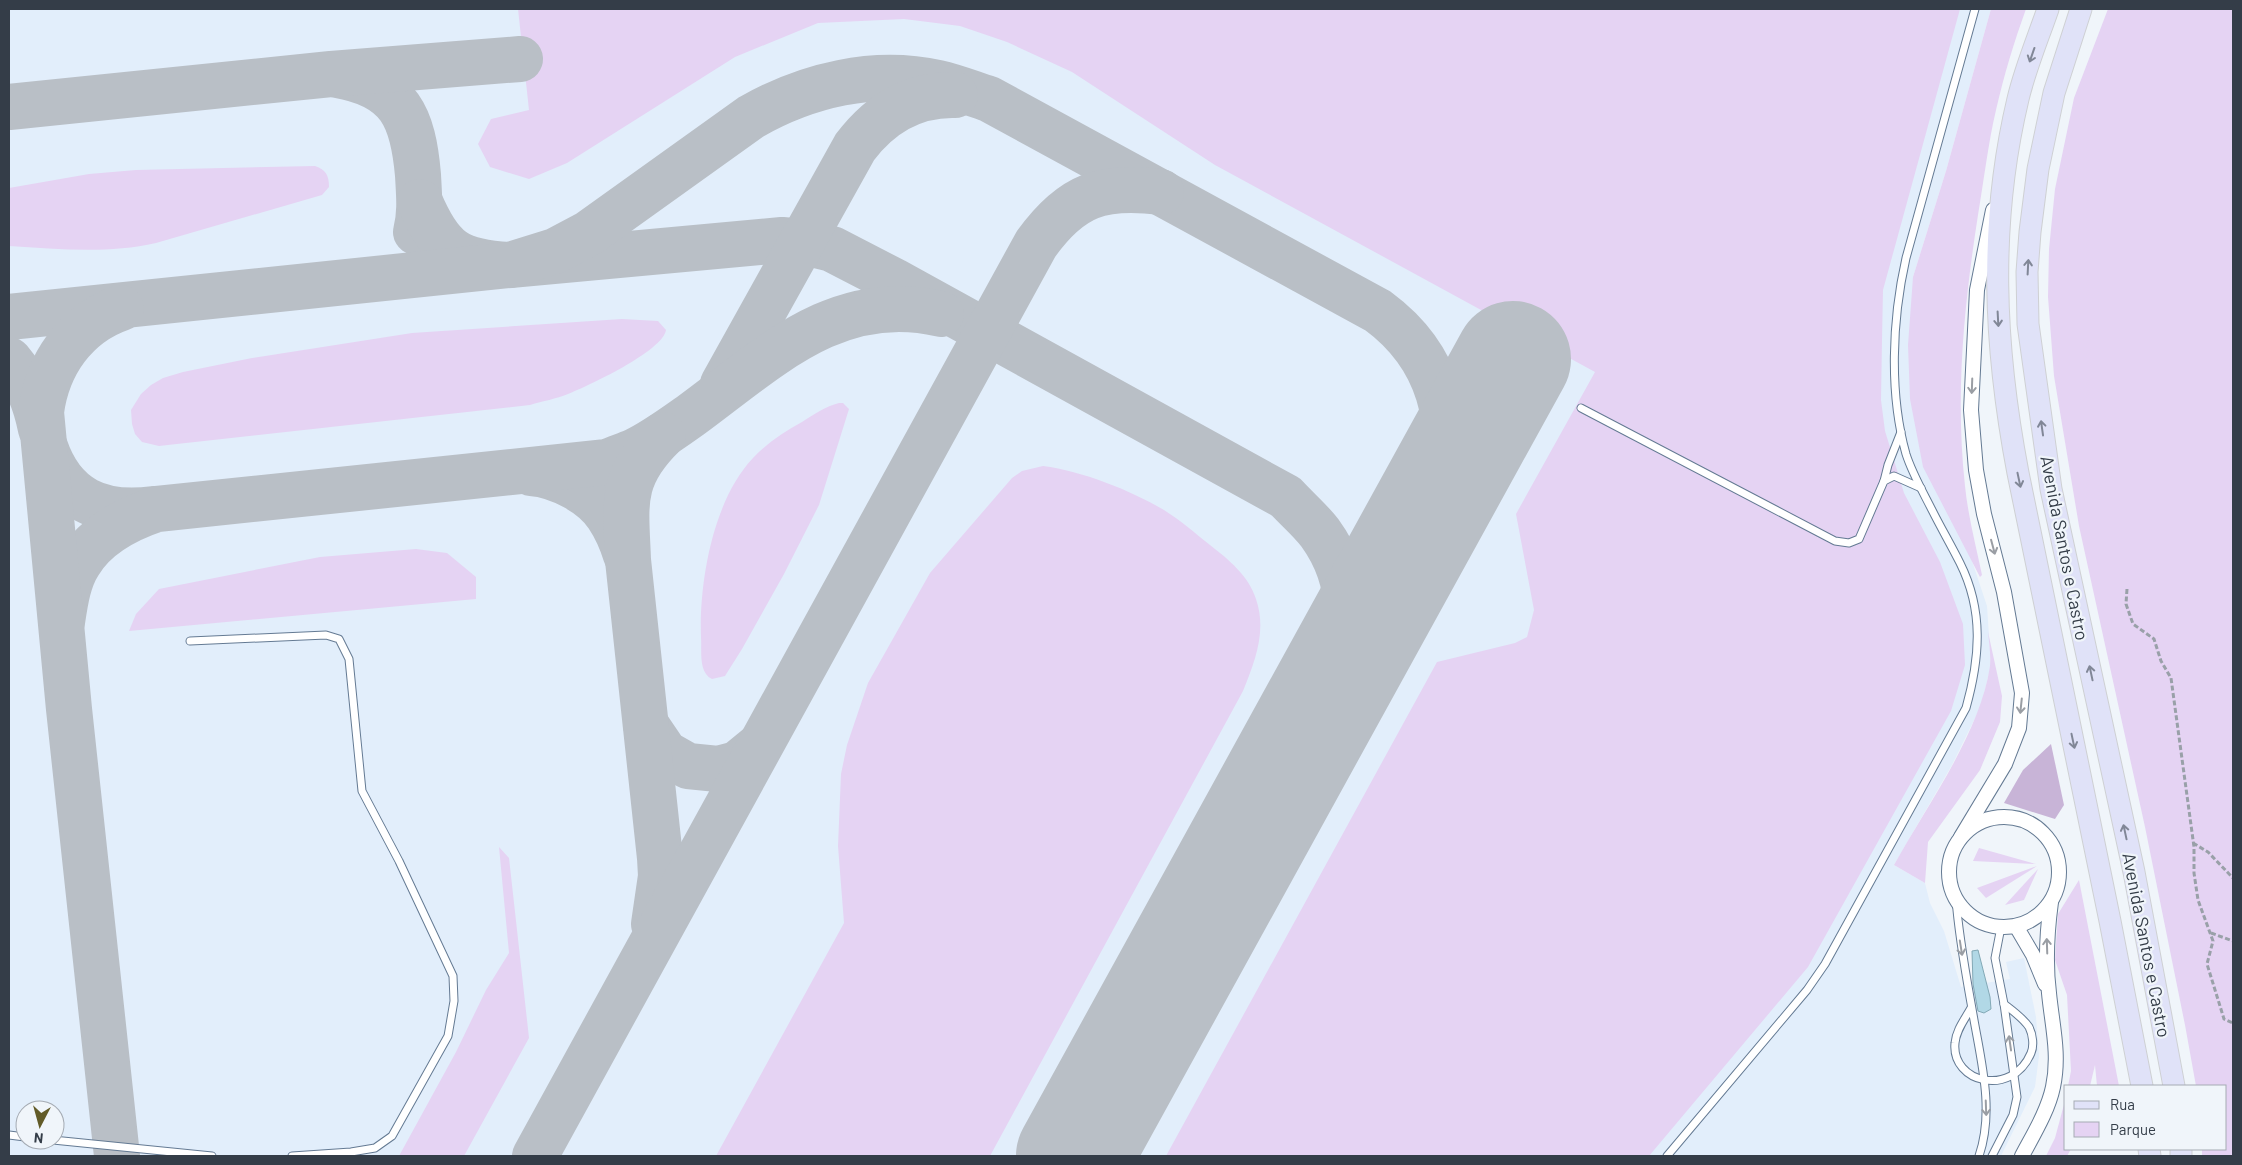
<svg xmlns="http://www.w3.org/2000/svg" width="2242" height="1165" font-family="Barlow,sans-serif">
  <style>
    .built { fill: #e2eefb; fill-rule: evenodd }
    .green { fill: #e5d3f3 }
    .forest { fill: #c8b4d7 }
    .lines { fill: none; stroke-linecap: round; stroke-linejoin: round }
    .taxiway { stroke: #b9bfc6; stroke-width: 46 }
    .runway { stroke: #b9bfc6; stroke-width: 116 }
    .building { fill: #b1d8e6; stroke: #83a9b6 }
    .service-casing { stroke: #647a93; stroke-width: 9 }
    .minor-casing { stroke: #647a93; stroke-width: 16 }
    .primary-casing { stroke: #ced0d3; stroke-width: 23 }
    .path { stroke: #99a0a8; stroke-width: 3; stroke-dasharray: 5 2.5; stroke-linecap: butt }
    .service { stroke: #fff; stroke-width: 7 }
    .minor { stroke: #fff; stroke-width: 14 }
    .primary { stroke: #e0e2f8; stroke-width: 21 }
    .oneway { stroke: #818797 }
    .oneway2 { stroke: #9a9ea4 }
    .labels { text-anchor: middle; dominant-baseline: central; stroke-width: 4.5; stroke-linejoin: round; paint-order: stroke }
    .street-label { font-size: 18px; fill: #343d48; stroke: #f0f5fa }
  </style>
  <rect width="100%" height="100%" fill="#f0f5fa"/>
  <path class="built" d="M9 9H1991L1946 171 1913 277 1970 555 1987 606 1991 665 1981 706 1952 765 1894 865 1925 883 1930 903 1944 931 1961 987 2010 979 2006 962 2024 958 2036 1017 2039 1056 2035 1087 2001 1156H9ZM25 1110H55V1140H25Z"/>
  <g class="green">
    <path d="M518 9H1960L1883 290 1882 340 1881 400 1885 431 1904 493 1940 562 1963 624 1965 665 1951 711 1808 967 1649 1156H1166L1437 662 1515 643 1527 637 1534 610 1516 514 1595 372 1215 165 1072 72 1007 42 960 26 904 19 818 23 735 57 567 163 529 179 490 167 478 144 491 119 529 110Z"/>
    <path d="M1991 9H2026C2014 42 2004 75 1996 110 1988 144 1984 180 1978 215 1964 305 1955 394 1965 486 1968 516 1976 546 1982 575L1980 577 1923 467 1910 399 1908 345 1913 277 1946 171Z"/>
    <path d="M2108 9H2233V1156H2202V1149H2226V1086H2196L2185 1025 2145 827 2079 526 2054 376 2048 297 2049 249 2055 189 2074 98Z"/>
    <path d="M315 166C326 170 329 175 329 187L322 195 156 243C108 254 58 249 9 246V188L89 174 136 170Z"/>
    <path d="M622 319 658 321 666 330C663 351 588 386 568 394 556 399 543 401 530 405L159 446 142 442 135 434 132 424 131 410 141 394 151 385 163 378 183 372 252 358 412 333Z"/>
    <path d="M839 403H843L849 409 819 505 784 574 742 649 725 676 712 679C698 672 702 651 701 637 699 582 713 500 753 458 767 443 784 432 802 422 813 415 826 406 839 403Z"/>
    <path d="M1043 466C1082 471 1130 490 1164 510 1180 520 1195 533 1210 545 1228 559 1249 576 1256 599 1267 631 1255 661 1243 691L990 1156H716L844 923 838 846 841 774 847 745 868 683 930 573 1012 478 1022 471Z"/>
    <path d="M416 549 447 553 476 577V599L129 631 136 614 159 589 320 557Z"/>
    <path d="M1988 632 2002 696 2000 722 1980 770 1928 842 1925 883 1894 865C1927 805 1980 734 1990 666 1991 655 1989 643 1988 632Z"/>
    <path d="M499 847 509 858 529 1038 464 1156H399L456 1052 486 990 509 953Z"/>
    <path d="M1979 848 2036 864 1973 861Z"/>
    <path d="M2037 866 1986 898 1977 888Z"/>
    <path d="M2038 869 2024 900 2005 905Z"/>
    <path d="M2079 880 2119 1086H2097L2095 1065 2090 1086H2068L2071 1071 2067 995 2055 960 2058 914Z"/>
    <path d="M2066 1097V1149H2071L2067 1156H2046L2055 1138Z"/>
  </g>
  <path class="forest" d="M2051 744 2064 805 2055 819 2004 803 2023 770Z"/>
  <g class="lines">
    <g class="taxiway">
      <path d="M338 75C400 86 413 117 418 175 419 195 421 212 416 232"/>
      <path d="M9 107 331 74 520 59"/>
      <path d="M420 202C441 251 457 262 510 265L782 240 803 242 832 249 894 281 1286 497C1297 509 1310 520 1320 533 1357 584 1351 637 1330 693"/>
      <path d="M9 317 510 265 555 251 589 233 751 117C807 85 874 69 938 83 956 87 973 94 989 99L1378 311C1439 356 1459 425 1436 497"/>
      <path d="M9 360C28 383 35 400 41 429"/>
      <path d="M723 384 855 147C880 114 913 94 955 95"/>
      <path d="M45 447C63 500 101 516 154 509"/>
      <path d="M531 473C558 475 593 493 608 516 616 528 622 542 626 555"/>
      <path d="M62 622C65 602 68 580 79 563 96 535 127 519 157 509L607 462C616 458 626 455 635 451 654 442 673 428 690 416 768 359 837 289 941 314"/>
      <path d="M646 725 665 753 688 766 718 769 737 764 759 746"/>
      <path d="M654 924 661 876 660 858 628 560C626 505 619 478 663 435"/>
      <path d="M117 1156 69 709 41 412C47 365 75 324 121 308"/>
      <path d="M535 1156 1036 244C1072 194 1102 185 1161 192"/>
    </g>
    <path class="runway" d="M1074 1156 1513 359"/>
  </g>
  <path class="building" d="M1978 950 1990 997 1991 1009 1984 1013 1978 1011 1973 984 1972 951Z"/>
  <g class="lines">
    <defs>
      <g id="service">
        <path d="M1581 408 1835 541 1849 543 1859 539 1884 481 1894 476 1921 488"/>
        <path d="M1884 481 1888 465 1901 432"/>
        <path d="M190 641 326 635 339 639 349 659 362 791 399 861 453 976 454 1001 448 1036 392 1136 375 1148 351 1152 292 1156"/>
        <path d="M1956 899C1959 940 1967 980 1974 1020 1982 1065 1994 1112 1979 1156"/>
        <path d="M1971 1008C1965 1019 1956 1030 1955 1043 1951 1083 2012 1098 2031 1053 2034 1046 2033 1035 2029 1027 2023 1018 2013 1011 2004 1004"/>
        <path d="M9 1135 25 1137"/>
        <path d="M53 1140 212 1156"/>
        <path d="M1667 1156 1807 990 1825 964 1966 708C1980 658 1984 611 1960 563 1951 545 1941 528 1932 510 1923 492 1912 473 1906 454 1889 393 1892 320 1906 258L1975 9"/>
        <path d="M1992 1156 2013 1115 2017 1097 2004 1004 1995 958 2001 927"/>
      </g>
      <g id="minor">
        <circle cx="2004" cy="872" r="55"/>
        <path d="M1961 837 2005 764 2019 728 2022 693 2004 592 1984 514 1976 470 1971 410 1977 290 1993 210"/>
        <path d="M2016 926 2033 955 2045 984"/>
        <path d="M2022 1156C2033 1135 2048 1111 2053 1087 2060 1054 2052 1025 2049 993 2045 962 2047 932 2051 902"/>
      </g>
      <g id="primary">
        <path d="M2048 9C2038 38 2025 69 2018 99 1988 225 1994 347 2018 473L2110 921 2142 1086"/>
        <path d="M2081 9 2054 93 2038 169 2030 232 2027 272 2028 324 2051 489 2134 872 2174 1086"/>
        <path d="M2149 1149 2150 1156"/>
        <path d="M2181 1149V1156"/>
      </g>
    </defs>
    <use href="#service" class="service-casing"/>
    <use href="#minor" class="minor-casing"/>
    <use href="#primary" class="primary-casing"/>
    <g class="path">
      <path d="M2127 589 2126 604 2133 624 2154 639 2161 661 2171 678 2194 847V873L2198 900 2213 941 2207 964 2224 1019 2233 1023"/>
      <path d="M2193 843 2208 852 2233 878"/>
      <path d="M2211 933 2233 941"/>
    </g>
    <use href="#service" class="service"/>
    <use href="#minor" class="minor"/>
    <use href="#primary" class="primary"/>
  </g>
  <defs><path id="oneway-shaft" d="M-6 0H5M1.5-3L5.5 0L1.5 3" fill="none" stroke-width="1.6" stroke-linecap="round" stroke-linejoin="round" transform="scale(1.25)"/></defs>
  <g class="oneway">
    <use href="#oneway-shaft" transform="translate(2032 55) rotate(109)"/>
    <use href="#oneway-shaft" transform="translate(2028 267) rotate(-87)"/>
    <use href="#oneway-shaft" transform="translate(1998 319) rotate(87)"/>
    <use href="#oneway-shaft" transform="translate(2042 428) rotate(-98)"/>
    <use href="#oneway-shaft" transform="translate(2019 480) rotate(78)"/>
    <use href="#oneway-shaft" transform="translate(2091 673) rotate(-102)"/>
    <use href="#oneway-shaft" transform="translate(2073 741) rotate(78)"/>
    <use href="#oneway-shaft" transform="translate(2125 832) rotate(-102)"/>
  </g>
  <g class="oneway2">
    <use href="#oneway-shaft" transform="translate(1972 386) rotate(92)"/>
    <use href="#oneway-shaft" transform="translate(1993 547) rotate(75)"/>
    <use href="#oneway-shaft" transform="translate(2021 706) rotate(96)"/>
    <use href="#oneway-shaft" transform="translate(2047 946) rotate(-92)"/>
    <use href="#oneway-shaft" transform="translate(1961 948) rotate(81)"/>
    <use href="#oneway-shaft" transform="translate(2010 1043) rotate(-98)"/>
    <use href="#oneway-shaft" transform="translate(1986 1108) rotate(88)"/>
  </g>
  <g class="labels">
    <g class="street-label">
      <text transform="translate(2065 548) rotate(79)">Avenida Santos e Castro</text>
      <text transform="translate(2147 945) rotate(79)">Avenida Santos e Castro</text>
    </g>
  </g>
  <rect width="2242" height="1165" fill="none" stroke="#343d48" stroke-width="20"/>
  <rect x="2064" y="1085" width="162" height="65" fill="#f0f5fa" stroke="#a5abb3"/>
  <rect x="2074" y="1101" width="25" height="8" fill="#e0e2f8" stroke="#a5abb3"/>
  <text x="2110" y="1110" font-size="15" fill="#343d48">Rua</text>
  <rect x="2074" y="1122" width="25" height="15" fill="#e5d3f3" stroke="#a5abb3"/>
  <text x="2110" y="1135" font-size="15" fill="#343d48">Parque</text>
  <g transform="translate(40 1125) rotate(186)"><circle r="24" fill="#f0f5fa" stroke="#a5abb3"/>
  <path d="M0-4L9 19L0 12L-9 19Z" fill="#625b28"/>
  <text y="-8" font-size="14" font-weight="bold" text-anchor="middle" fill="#343d48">N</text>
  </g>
</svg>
